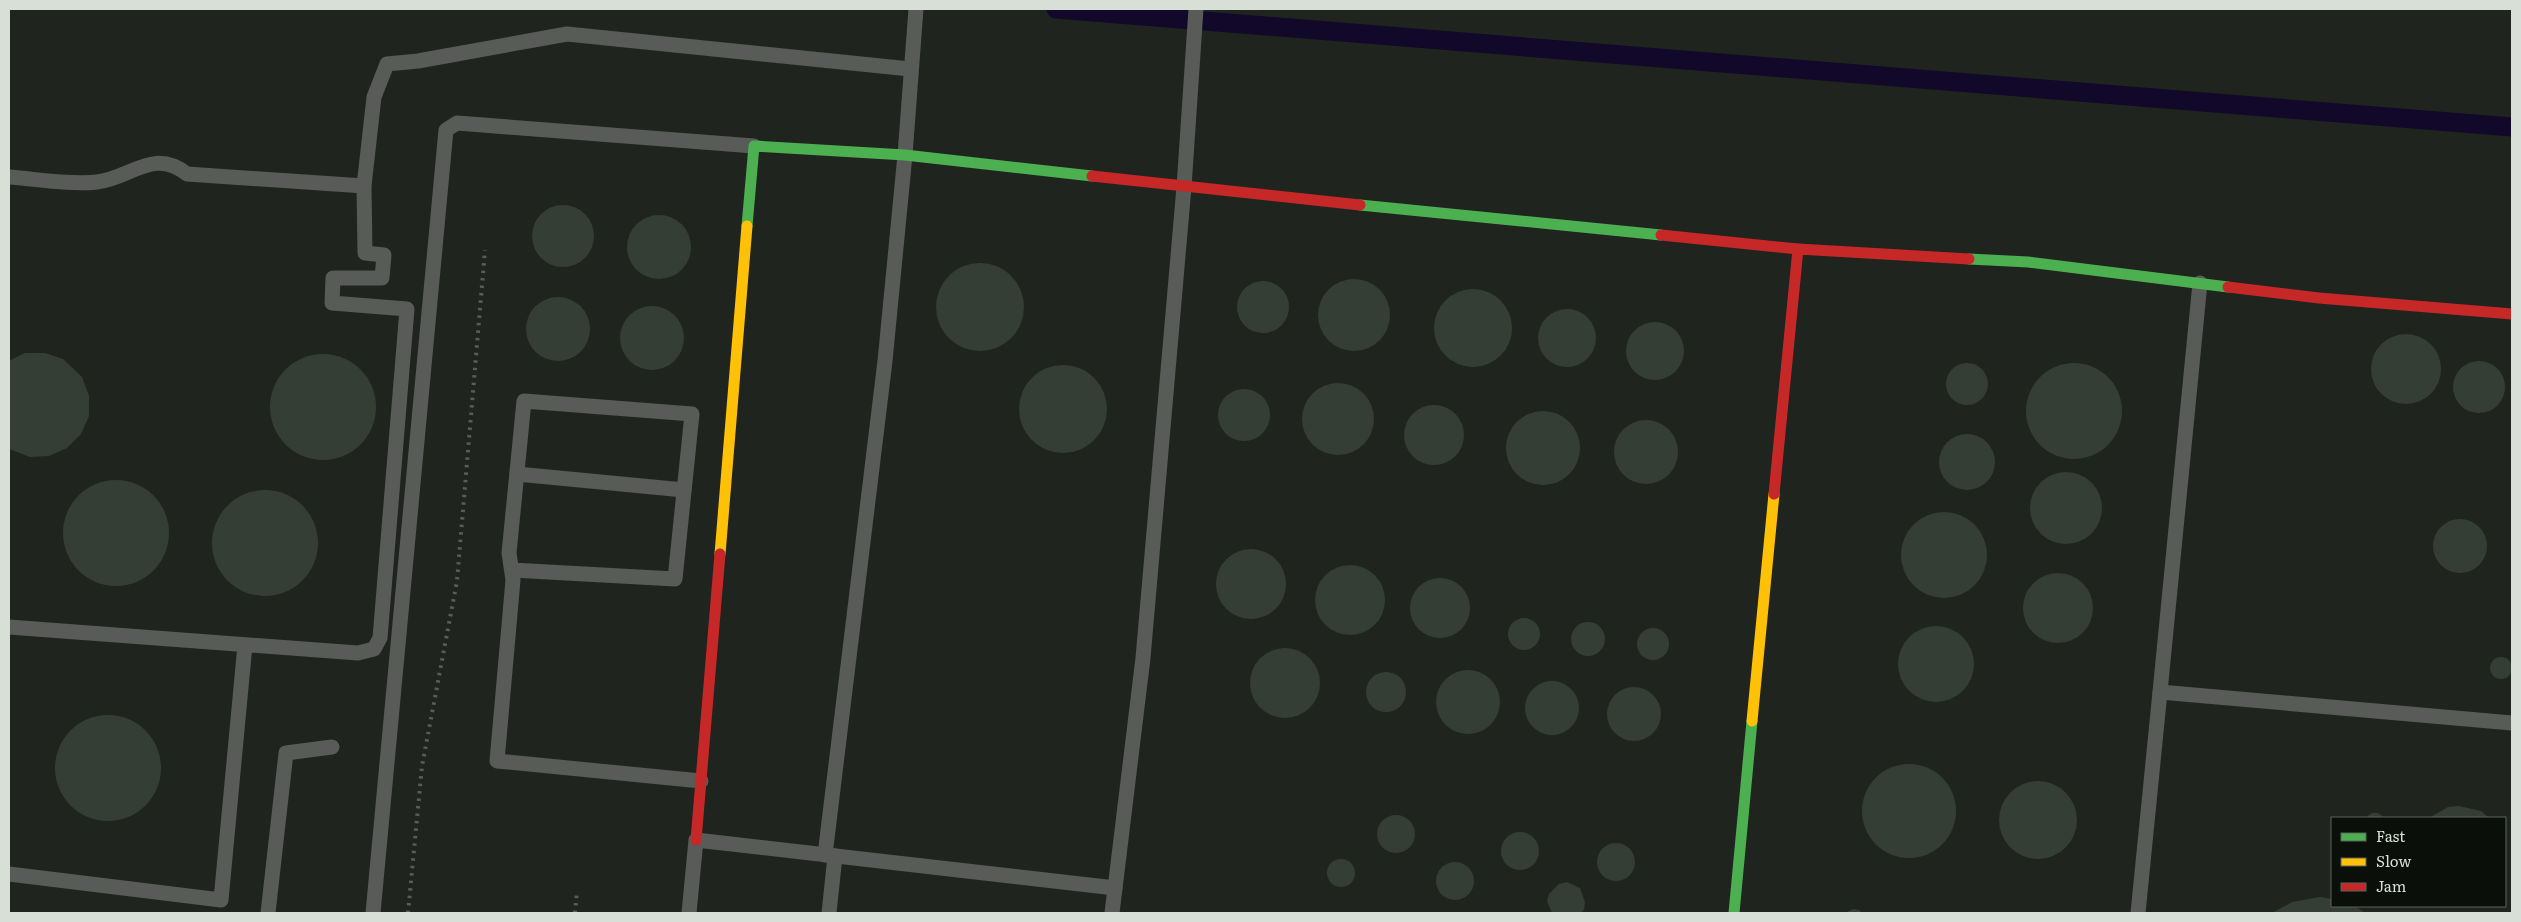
<svg xmlns="http://www.w3.org/2000/svg" width="2521" height="922" font-family="Literata,serif">
  <style>
    .lines { fill: none; stroke-linecap: round; stroke-linejoin: round }
    .canal { stroke: #12082a; stroke-width: 19 }
    .building { fill: #353e35 }
    .street { stroke: #585b58; stroke-width: 15 }
    .fast { stroke: #4caf50; stroke-width: 11 }
    .slow { stroke: #ffc107; stroke-width: 11 }
    .jam { stroke: #c62828; stroke-width: 11 }
    .rail { stroke: #595d59; stroke-width: 4; stroke-dasharray: 2.5 5; stroke-linecap: butt }
  </style>
  <rect width="100%" height="100%" fill="#1f241f"/>
  <g class="lines">
    <path class="canal" d="M1056 9 2512 127"/>
  </g>
  <g class="building">
    <circle cx="563" cy="236" r="31"/>
    <circle cx="659" cy="247" r="32"/>
    <circle cx="980" cy="307" r="44"/>
    <circle cx="1354" cy="315" r="36"/>
    <circle cx="1263" cy="307" r="26"/>
    <circle cx="1473" cy="328" r="39"/>
    <circle cx="558" cy="329" r="32"/>
    <circle cx="652" cy="338" r="32"/>
    <circle cx="1567" cy="338" r="29"/>
    <circle cx="1655" cy="351" r="29"/>
    <circle cx="2406" cy="369" r="35"/>
    <path d="M25 353H45L63 359 82 377 89 396V416L81 434 67 448 49 456 30 457 9 449V361Z"/>
    <circle cx="323" cy="407" r="53"/>
    <circle cx="2479" cy="387" r="26"/>
    <circle cx="2074" cy="411" r="48"/>
    <circle cx="1967" cy="384" r="21"/>
    <circle cx="1063" cy="409" r="44"/>
    <circle cx="1338" cy="419" r="36"/>
    <circle cx="1244" cy="415" r="26"/>
    <circle cx="1434" cy="435" r="30"/>
    <circle cx="1543" cy="448" r="37"/>
    <circle cx="1646" cy="452" r="32"/>
    <circle cx="1967" cy="462" r="28"/>
    <circle cx="2066" cy="508" r="36"/>
    <circle cx="116" cy="533" r="53"/>
    <circle cx="265" cy="543" r="53"/>
    <circle cx="1944" cy="555" r="43"/>
    <circle cx="2460" cy="546" r="27"/>
    <circle cx="1251" cy="584" r="35"/>
    <circle cx="1350" cy="600" r="35"/>
    <circle cx="2058" cy="608" r="35"/>
    <circle cx="1440" cy="608" r="30"/>
    <circle cx="1524" cy="634" r="16"/>
    <circle cx="1588" cy="639" r="17"/>
    <circle cx="1936" cy="664" r="38"/>
    <circle cx="1653" cy="644" r="16"/>
    <circle cx="1285" cy="683" r="35"/>
    <circle cx="2501" cy="668" r="11"/>
    <circle cx="1468" cy="702" r="32"/>
    <circle cx="1386" cy="692" r="20"/>
    <circle cx="1552" cy="708" r="27"/>
    <circle cx="1634" cy="714" r="27"/>
    <circle cx="108" cy="768" r="53"/>
    <circle cx="1909" cy="811" r="47"/>
    <circle cx="2038" cy="820" r="39"/>
    <path d="M2459 806 2481 811 2489 818H2429L2448 807Z"/>
    <path d="M2372 813H2378L2385 818H2365Z"/>
    <circle cx="1396" cy="834" r="19"/>
    <circle cx="1520" cy="851" r="19"/>
    <circle cx="1616" cy="862" r="19"/>
    <circle cx="1341" cy="873" r="14"/>
    <circle cx="1455" cy="881" r="19"/>
    <path d="M1567 882 1580 888 1585 902 1584 909 1581 913H1552L1547 901 1549 894 1559 884Z"/>
    <path d="M2320 897 2332 899V906H2354L2366 913H2272L2292 902Z"/>
    <path d="M1853 909 1859 910 1862 913H1845Z"/>
  </g>
  <g class="lines">
    <g class="street">
      <path d="M9 177C36 179 70 185 97 182 130 179 153 147 187 174L364 186 374 97 387 64 418 61 567 34 910 69"/>
      <path d="M2200 283 2160 692 2512 723"/>
      <path d="M517 474 684 490"/>
      <path d="M512 570 675 579 692 414 524 401 509 553 513 580 497 761 701 781"/>
      <path d="M9 627 358 653 374 649 380 638 407 309 332 303 333 278H382L384 255 365 253 364 186"/>
      <path d="M825 855 885 361 905 155 916 9"/>
      <path d="M9 874 221 900 245 645"/>
      <path d="M268 913 286 753 332 747"/>
      <path d="M373 913 446 130 457 123 754 146"/>
      <path d="M689 913 696 840 1115 888"/>
      <path d="M829 913 835 856"/>
      <path d="M1112 913 1143 658 1184 187 1196 9"/>
      <path d="M2138 913 2160 692"/>
    </g>
    <g class="fast">
      <path d="M1360 205 1661 235"/>
      <path d="M747 226 754 146 905 155 1092 176"/>
      <path d="M1969 259 2028 262 2228 287"/>
      <path d="M1734 913 1752 721"/>
    </g>
    <g class="slow">
      <path d="M720 554 747 226"/>
      <path d="M1752 721 1774 494"/>
    </g>
    <g class="jam">
      <path d="M1092 176 1360 205"/>
      <path d="M1661 235 1798 249"/>
      <path d="M2228 287 2319 298 2512 314"/>
      <path d="M1774 494 1798 249 1969 259"/>
      <path d="M696 840 720 554"/>
    </g>
    <g class="rail">
      <path d="M408 913 422 766 457 581 485 250"/>
      <path d="M575 913 577 891"/>
    </g>
  </g>
  <rect width="2521" height="922" fill="none" stroke="#d8dfd7" stroke-width="20"/>
  <rect x="2331" y="817" width="175" height="90" fill="#0a0f0a" stroke="#5c625c"/>
  <rect x="2341" y="833" width="25" height="8" fill="#4caf50" stroke="#5c625c"/>
  <text x="2376" y="842" font-size="15" fill="#d8dfd7">Fast</text>
  <rect x="2341" y="858" width="25" height="8" fill="#ffc107" stroke="#5c625c"/>
  <text x="2376" y="867" font-size="15" fill="#d8dfd7">Slow</text>
  <rect x="2341" y="883" width="25" height="8" fill="#c62828" stroke="#5c625c"/>
  <text x="2376" y="892" font-size="15" fill="#d8dfd7">Jam</text>
</svg>
